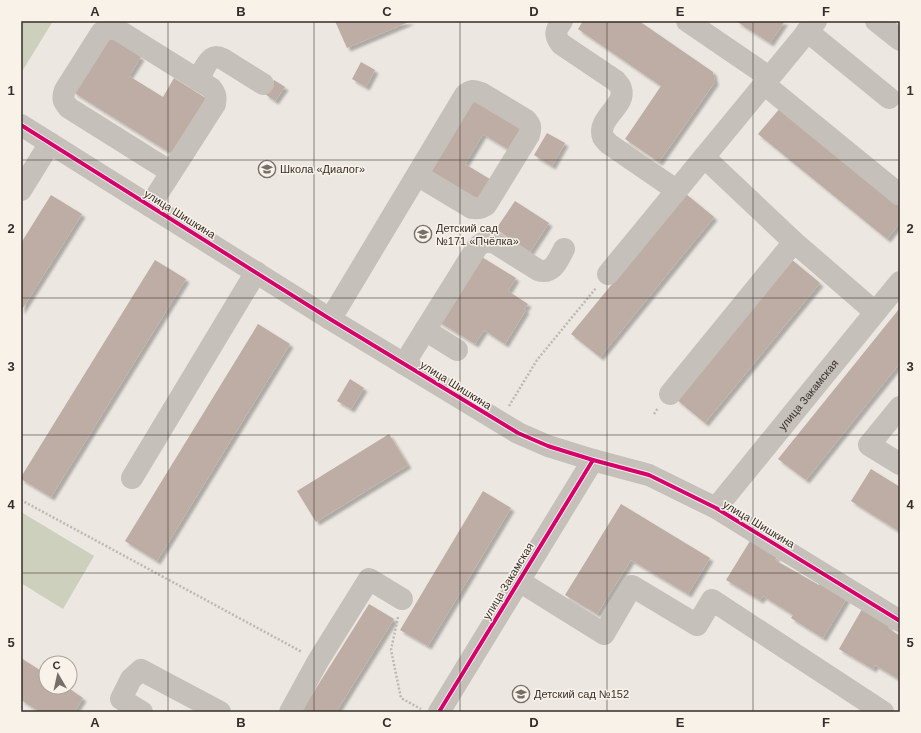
<svg xmlns="http://www.w3.org/2000/svg" width="921" height="733" font-family="Arial,sans-serif">
  <style>
    .green { fill: #ccd0bc }
    .building { fill: #beada4; filter: url(#shadow) }
    .lines { fill: none; stroke-linecap: round; stroke-linejoin: round }
    .path { stroke: #bdb8b3; stroke-width: 2.5; stroke-dasharray: 2 2; stroke-linecap: butt }
    .minor { stroke: #c5c0ba; stroke-width: 22 }
    .cycleway-casing { stroke: #f8f2e9; stroke-width: 6 }
    .cycleway { stroke: #d6006c; stroke-width: 4 }
    .grid { fill: none; stroke: #352d29; stroke-width: 1; stroke-opacity: 0.55 }
    .labels { text-anchor: middle; dominant-baseline: central; stroke-width: 3; stroke-linejoin: round; paint-order: stroke }
    .poi-label { font-size: 11px; fill: #352d29; stroke: #f8f2e9; text-anchor: start }
    .street-label { font-size: 11px; fill: #352d29; stroke: #f8f2e9 }
    .neatline { fill: none; stroke: #352d29; stroke-width: 1.5 }
    .grid-label { font-size: 13px; text-anchor: middle; font-weight: bold; fill: #352d29 }
  </style>
  <defs>
    <filter id="shadow"><feDropShadow dx="3.5" dy="3.5" stdDeviation="1" flood-color="#0004"/></filter>
  </defs>
  <rect width="100%" height="100%" fill="#ece7e1"/>
  <g class="green">
    <path d="M21 21H53L21 73Z"/>
    <path d="M21 512 94 556 63 609 21 583Z"/>
  </g>
  <g class="building">
    <path d="M335 21H411L347 48Z"/>
    <path d="M583 21H639L713 72 715 82 659 162 625 139 661 86 578 29Z"/>
    <path d="M736 21H785L770 43Z"/>
    <path d="M108 36 141 57 129 76 163 97 174 78 207 99 172 154 73 92Z"/>
    <path d="M361 62 375 70 366 87 352 79Z"/>
    <path d="M274 80 285 87 275 101 265 94Z"/>
    <path d="M474 98 525 128 511 151 483 134 465 164 493 181 479 204 429 174Z"/>
    <path d="M781 107 900 205V223L887 239 758 134Z"/>
    <path d="M547 133 565 143 552 166 534 155Z"/>
    <path d="M686 194 714 217 600 357 571 334Z"/>
    <path d="M51 195 82 214 21 311V243Z"/>
    <path d="M515 201 549 223 530 252 496 229Z"/>
    <path d="M477 254 516 278 508 291 528 304 524 309 526 310 505 344 484 330 475 344 436 320Z"/>
    <path d="M791 259 820 283 705 423 676 399Z"/>
    <path d="M155 260 186 279 51 497 21 479V477Z"/>
    <path d="M899 309 900 310V363L806 480 778 459Z"/>
    <path d="M258 324 290 344 157 561 125 541Z"/>
    <path d="M350 379 364 388 351 409 337 401Z"/>
    <path d="M389 434 408 465 316 522 297 491Z"/>
    <path d="M871 469 900 487V532L851 501Z"/>
    <path d="M483 491 511 508 428 646 400 630Z"/>
    <path d="M621 504 710 558 688 594 631 560 597 614 565 595Z"/>
    <path d="M750 541 777 557 775 560 819 585 821 582 847 598 823 638 791 618 793 615 763 596 760 600 726 580Z"/>
    <path d="M369 604 394 619 336 712H301Z"/>
    <path d="M862 609 890 626 888 628 900 636V680L875 665 873 669 839 649Z"/>
    <path d="M21 658 46 674V687H67L83 698 74 712H40L21 700Z"/>
  </g>
  <g class="lines">
    <g class="path">
      <path d="M509 406 537 360 596 288"/>
      <path d="M654 414 658 408"/>
      <path d="M21 500 302 652"/>
      <path d="M398 617 391 650 401 698 421 709"/>
    </g>
    <g class="minor">
      <path d="M562 21C555 31 554 35 561 44L616 81C618 84 621 86 621 89 627 105 596 119 603 137 604 139 607 142 609 144L676 190"/>
      <path d="M687 21 769 77"/>
      <path d="M876 21 900 40"/>
      <path d="M807 31 889 98"/>
      <path d="M198 80C201 74 208 60 213 58 216 56 219 57 223 59L263 84"/>
      <path d="M764 84 900 195"/>
      <path d="M21 125 330 319 518 433 548 446 593 460 649 475 716 508 900 621"/>
      <path d="M704 157 794 242 875 312"/>
      <path d="M21 190 50 143"/>
      <path d="M150 206 160 190 215 104C216 97 216 94 211 88L118 30C110 28 107 28 101 33L65 90C62 99 63 101 69 108L171 172"/>
      <path d="M608 274 816 21"/>
      <path d="M330 319 339 305 465 95C471 90 474 90 481 93L526 120C531 125 531 128 529 135L486 205C481 208 478 209 472 208L417 175"/>
      <path d="M425 330 457 350"/>
      <path d="M404 364 477 247C484 241 487 241 495 243L538 270C553 275 558 260 564 249"/>
      <path d="M670 394 794 242"/>
      <path d="M900 407 869 445 900 464"/>
      <path d="M132 478 256 272"/>
      <path id="s1" d="M716 508 900 282"/>
      <path d="M519 581 604 634 632 586 697 625 712 600 883 712"/>
      <path d="M142 712 121 699 131 679 141 670 220 712"/>
      <path d="M290 712 318 661 369 579 402 599"/>
      <path d="M439 712 593 460"/>
    </g>
    <defs>
      <g id="cycleway">
        <path d="M21 125 330 319 518 433 548 446 593 460 649 475 716 508 900 621"/>
        <path d="M439 712 593 460"/>
      </g>
    </defs>
    <use href="#cycleway" class="cycleway-casing"/>
    <use href="#cycleway" class="cycleway"/>
  </g>
  <path class="grid" d="M168 21V712M314 21V712M460 21V712M607 21V712M753 21V712M21 160H900M21 298H900M21 435H900M21 573H900"/>
  <defs>
    <symbol id="school-ring" viewBox="-11 -11 22 22"><circle r="9.5" fill="#f8f2e9" stroke="#756e69" stroke-width="1.5"/><path d="M0-5L7-2L0 1L-7-2ZM-4 1L0 2.5L4 1V4Q0 6-4 4Z" fill="#756e69"/></symbol>
  </defs>
  <g fill-rule="evenodd">
    <use href="#school-ring" x="257" y="159" width="20" height="20"/>
    <use href="#school-ring" x="413" y="224" width="20" height="20"/>
    <use href="#school-ring" x="511" y="684" width="20" height="20"/>
  </g>
  <g class="labels">
    <g class="poi-label">
      <text x="280" y="169">Школа «Диалог»</text>
      <text x="436" y="228">Детский сад<tspan x="436" dy="13">№171 «Пчёлка»</tspan></text>
      <text x="534" y="694">Детский сад №152</text>
    </g>
    <g class="street-label">
      <text transform="translate(180 214) rotate(32)">улица Шишкина</text>
      <text transform="translate(456 385) rotate(32)">улица Шишкина</text>
      <text stroke="none"><textPath href="#s1" startOffset="146">улица Закамская</textPath></text>
      <text transform="translate(759 524) rotate(31)">улица Шишкина</text>
      <text transform="translate(508 581) rotate(-59)">улица Закамская</text>
    </g>
  </g>
  <rect width="921" height="733" fill="none" stroke="#f8f2e9" stroke-width="44"/>
  <g transform="translate(58 675) rotate(351)"><circle r="19" fill="#f8f2e9" stroke="#aaa39c"/>
  <path d="M0-3L7 15L0 10L-7 15Z" fill="#756e69"/>
  <text y="-6" font-size="11" font-weight="bold" text-anchor="middle" fill="#352d29">С</text>
  </g>
  <rect x="22" y="22" width="877" height="689" class="neatline"/>
  <g class="grid-label">
    <text x="95" y="16">A</text>
    <text x="241" y="16">B</text>
    <text x="387" y="16">C</text>
    <text x="534" y="16">D</text>
    <text x="680" y="16">E</text>
    <text x="826" y="16">F</text>
    <text x="11" y="95">1</text>
    <text x="910" y="95">1</text>
    <text x="11" y="233">2</text>
    <text x="910" y="233">2</text>
    <text x="11" y="371">3</text>
    <text x="910" y="371">3</text>
    <text x="11" y="509">4</text>
    <text x="910" y="509">4</text>
    <text x="11" y="647">5</text>
    <text x="910" y="647">5</text>
    <text x="95" y="727">A</text>
    <text x="241" y="727">B</text>
    <text x="387" y="727">C</text>
    <text x="534" y="727">D</text>
    <text x="680" y="727">E</text>
    <text x="826" y="727">F</text>
  </g>
</svg>
